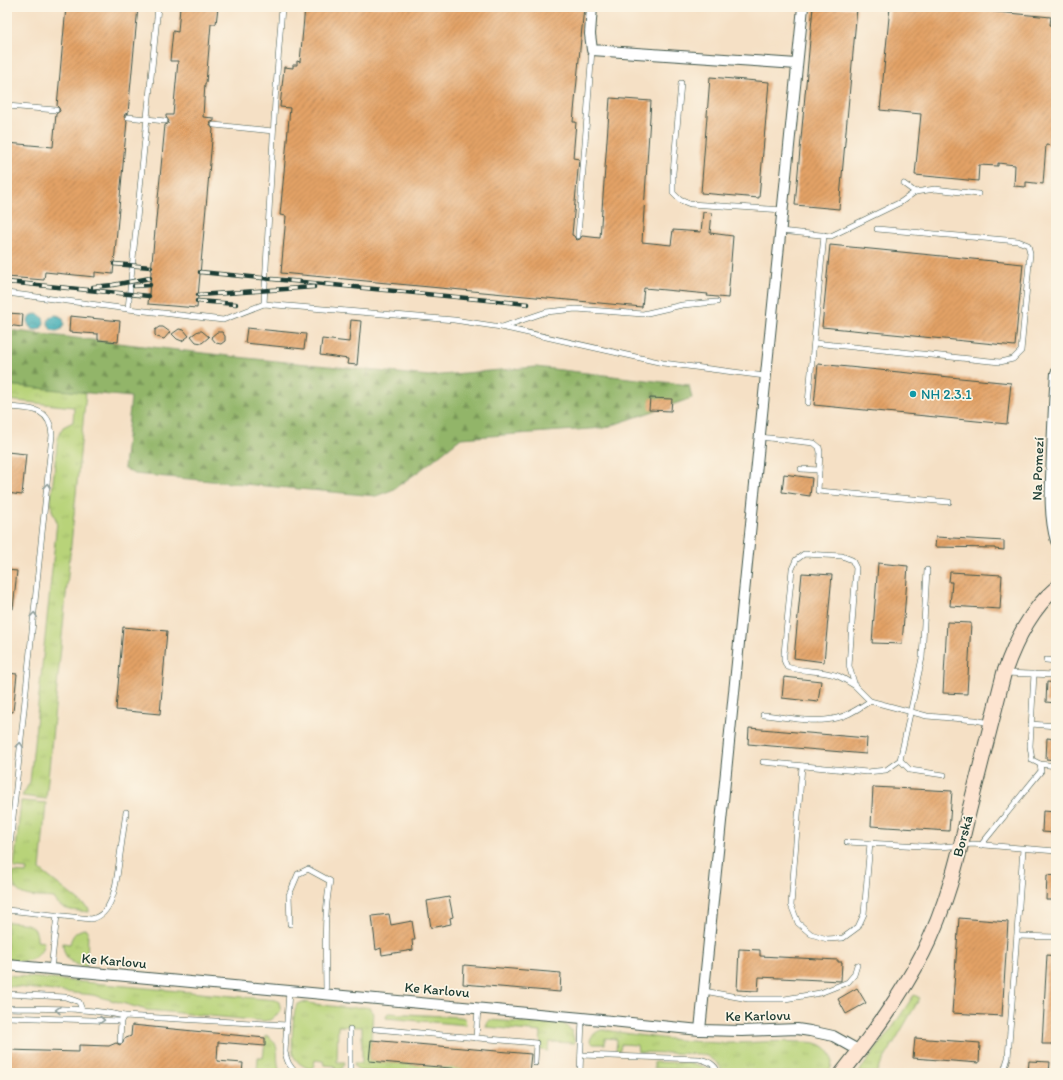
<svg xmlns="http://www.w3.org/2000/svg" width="1063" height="1080" font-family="Itim,sans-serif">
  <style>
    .grass { fill: url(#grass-tufts); stroke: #6c8856 }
    .forest { fill: url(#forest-firs); stroke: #58794e }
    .water { fill: url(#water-waves); stroke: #2d7475 }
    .building { fill: url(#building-hatch) }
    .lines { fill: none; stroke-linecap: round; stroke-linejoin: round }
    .lane-casing { stroke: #3f554a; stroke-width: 6 }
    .street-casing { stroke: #3f554a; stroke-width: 12 }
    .secondary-casing { stroke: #3f554a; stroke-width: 16 }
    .lane { stroke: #fff; stroke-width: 5 }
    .street { stroke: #fff; stroke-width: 10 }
    .secondary { stroke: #fde4d0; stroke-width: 14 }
    .rail-casing { stroke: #1f3d34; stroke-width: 4.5 }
    .rail { stroke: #fcf5e5; stroke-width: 3; stroke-dasharray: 9; stroke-linecap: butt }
    .oneway { stroke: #8f9e9a }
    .culture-dot { fill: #0f9aa8; stroke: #fcf5e5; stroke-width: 1.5 }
    .labels { text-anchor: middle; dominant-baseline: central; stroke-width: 3.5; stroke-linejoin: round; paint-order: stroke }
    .culture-label { font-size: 14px; fill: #0d838f; stroke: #fcf5e5; text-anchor: start }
    .street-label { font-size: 14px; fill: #1f3d34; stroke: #fcf5e5 }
  </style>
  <defs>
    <pattern id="grass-tufts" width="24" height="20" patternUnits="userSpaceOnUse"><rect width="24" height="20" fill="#b8d379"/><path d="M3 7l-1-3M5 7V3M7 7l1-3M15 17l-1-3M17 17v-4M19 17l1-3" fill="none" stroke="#9eb669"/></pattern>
    <pattern id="forest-firs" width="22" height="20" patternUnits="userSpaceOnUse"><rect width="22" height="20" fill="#92b569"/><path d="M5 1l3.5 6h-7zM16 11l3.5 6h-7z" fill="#779457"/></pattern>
    <pattern id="water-waves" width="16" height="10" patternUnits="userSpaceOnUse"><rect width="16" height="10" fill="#3bacb6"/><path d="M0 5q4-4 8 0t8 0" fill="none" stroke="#318d95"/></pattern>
    <pattern id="building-hatch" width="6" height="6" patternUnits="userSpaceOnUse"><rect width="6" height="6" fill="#e3a266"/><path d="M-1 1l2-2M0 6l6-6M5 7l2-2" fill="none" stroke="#b78555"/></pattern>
  </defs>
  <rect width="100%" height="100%" fill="#fcf5e5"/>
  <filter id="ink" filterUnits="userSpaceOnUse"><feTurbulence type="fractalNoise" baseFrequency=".025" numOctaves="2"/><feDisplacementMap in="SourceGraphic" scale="8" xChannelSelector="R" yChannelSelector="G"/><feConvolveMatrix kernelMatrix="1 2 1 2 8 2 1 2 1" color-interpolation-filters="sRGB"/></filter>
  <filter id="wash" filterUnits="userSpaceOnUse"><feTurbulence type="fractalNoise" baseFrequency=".012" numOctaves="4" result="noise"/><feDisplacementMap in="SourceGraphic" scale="16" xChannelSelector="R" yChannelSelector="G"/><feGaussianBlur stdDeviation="0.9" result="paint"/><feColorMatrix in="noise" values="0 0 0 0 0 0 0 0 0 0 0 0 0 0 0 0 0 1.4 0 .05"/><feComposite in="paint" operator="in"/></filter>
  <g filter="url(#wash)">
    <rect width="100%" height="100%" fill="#f5e0c5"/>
    <g class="grass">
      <path d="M7 385 86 392 46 799 22 796 30 782 57 522 52 510 51 500 58 437 63 427 73 422 74 407 7 400Z"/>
      <path d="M21 801 46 803 40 870 89 909V912C74 910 62 912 54 898 34 896 10 900 13 872L26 873 27 869 14 868Z"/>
      <path d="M7 922C21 923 38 921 37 941L44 942C40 963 24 962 7 961Z"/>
      <path d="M84 929 88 930 87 967C73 965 63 959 63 943L70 944C72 936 75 931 84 929Z"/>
      <path d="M7 975 275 1000 279 1002 281 1011 270 1020 264 1021 147 1010 93 995 7 986Z"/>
      <path d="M914 995 920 998 876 1073H858L892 1028Z"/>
      <path d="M303 1002C318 1005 333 1006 348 1008 355 1008 363 1006 370 1008L373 1014 369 1061 509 1073H400L359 1071 355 1067 354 1063H362V1027L338 1026 337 1062H345L342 1069 336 1070 335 1066 324 1065 323 1061 315 1060 314 1066 312 1067 311 1069C304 1067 295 1062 293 1054 291 1048 293 1013 296 1007 297 1004 300 1003 303 1002Z"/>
      <path d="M389 1013 460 1017 465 1018 466 1025 386 1018 387 1014Z"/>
      <path d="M489 1020 545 1024 559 1022 563 1023 572 1031 575 1043 549 1042 548 1051 540 1050 541 1032 486 1027 487 1023Z"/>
      <path d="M601 1030H605C642 1036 680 1041 718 1043 745 1044 773 1040 800 1042 807 1042 815 1042 821 1045 833 1051 835 1063 828 1073H724L718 1064 707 1056 699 1054 638 1052 637 1045 621 1044 620 1050 617 1051 616 1050 617 1039 605 1038V1044H593L590 1041C591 1035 596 1032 601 1030Z"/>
      <path d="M266 1035C282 1044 275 1054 279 1069L277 1073H257L258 1057 263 1058Z"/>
      <path d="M654 1062C670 1063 702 1060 712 1073H702L695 1070 654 1068Z"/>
    </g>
    <path class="forest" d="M7 330 246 358 429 376 536 367 689 385 692 398 604 428 461 438 418 472 392 490 376 496 134 474 124 468 131 397 7 385Z"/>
    <g class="water">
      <circle cx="36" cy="322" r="8"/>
      <circle cx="56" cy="323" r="8"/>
    </g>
    <g id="blocks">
      <g class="building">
        <path d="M66 7H138L128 113 125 114 124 117 127 121 113 274 95 272V277L45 272 44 280 7 277V143L53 147 56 114 60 111 59 108 57 106Z"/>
        <path d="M180 7H218L216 24H211L206 83H205L203 117 214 118V121L211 122 210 125 213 129 197 308 148 304 165 125 168 124 169 121 166 117V115H173L178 61H170L173 31 178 32Z"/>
        <path d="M305 7H584L573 122H576L573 158 579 159 572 235 574 236 575 238 577 240 580 239 582 236 600 238 610 98 651 101 642 242 671 245 673 230 701 232 703 212 712 213 710 233 733 236 728 298 707 296 708 294 644 288 642 307 281 273 286 216 280 215 290 108 280 107 284 67 293 68V65H297V61L300 62Z"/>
        <path d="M813 7 857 8 839 209 795 205Z"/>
        <path d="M890 7H965V9L1051 17 1050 25 1056 26V118L1054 146 1046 145 1043 184 1026 182V187L1014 186 1015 165 998 163V166L979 165 978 181 915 175 921 114 880 110Z"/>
        <path d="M710 77 769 82 759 198 701 193Z"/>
        <path d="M830 245 1023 264 1015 346 822 327Z"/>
        <path d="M7 313 23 314 22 327 7 325Z"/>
        <path d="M70 316 120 321 118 342 98 340V334L69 332Z"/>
        <path d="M351 320 361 321 357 365 347 364 348 359 320 355 322 339 349 342Z"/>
        <path d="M159 327H163L170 332 164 339 157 337 155 335V330Z"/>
        <path d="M247 328 306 334 304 349 245 343Z"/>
        <path d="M179 329 184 330 189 336 182 341 177 339 172 334Z"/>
        <path d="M198 331H202L209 337 202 343 196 342 191 336Z"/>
        <path d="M217 332H222L225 336V341L221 344 216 343 211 337Z"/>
        <path d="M818 364 1011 383 1007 424 814 405Z"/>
        <path d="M650 398 672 399 671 411 649 410Z"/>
        <path d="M7 452 26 454 22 495 7 493Z"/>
        <path d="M784 474 812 478 810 496 782 492Z"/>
        <path d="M936 537 1004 541V550L995 549V548L935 547Z"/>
        <path d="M878 563 908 566 902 644 872 643Z"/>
        <path d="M7 570 17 571 13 609H7Z"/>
        <path d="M950 572 1002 575 1000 609 950 606 952 582H949Z"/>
        <path d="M802 573 832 575 824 662 794 658Z"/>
        <path d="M947 622 971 623 967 694 943 693Z"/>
        <path d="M123 627 167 631 160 714 116 710Z"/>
        <path d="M7 673 17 674 13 712 7 711Z"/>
        <path d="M784 677 821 681 818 702 782 698Z"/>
        <path d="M1047 682 1056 683V703L1046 702Z"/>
        <path d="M749 728 867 738 866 754 748 744Z"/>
        <path d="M1047 738 1056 739V760L1046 759Z"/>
        <path d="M873 787 952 791 949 831 871 826Z"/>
        <path d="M1043 811 1056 812V833L1042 832Z"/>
        <path d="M1047 875 1056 876V900H1046Z"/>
        <path d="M449 897 453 917 450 918 451 924 431 928 427 901Z"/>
        <path d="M389 914 391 925 412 921 415 940H412L413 950 382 955 381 948 376 950 372 916Z"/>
        <path d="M959 918 1008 922 1002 1016 952 1013Z"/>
        <path d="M739 949 760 950V956L838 960V962H842L841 981 759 977 758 991 737 990Z"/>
        <path d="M1047 955 1056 956V1044H1042Z"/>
        <path d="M464 965 561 973 560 992 463 984Z"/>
        <path d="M857 988 866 1003 846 1014 838 999Z"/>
        <path d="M132 1025 265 1038V1046L218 1042 217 1061 243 1063 242 1073H7V1050L79 1052V1045L109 1046 116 1043 120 1045 123 1043 124 1039 131 1036Z"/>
        <path d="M915 1038 980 1043 979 1063 913 1058Z"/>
        <path d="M371 1040 531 1054 529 1073H509L369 1061Z"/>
        <path d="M1029 1061 1050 1062 1049 1073H1028Z"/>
      </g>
    </g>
  </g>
  <g filter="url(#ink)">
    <use href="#blocks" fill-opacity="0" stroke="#3f554a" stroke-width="1"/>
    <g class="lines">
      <defs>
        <g id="lane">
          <path d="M681 83 673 173V193L680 200 690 204 783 210"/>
          <path d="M7 106 56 110"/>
          <path d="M128 117 165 121"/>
          <path d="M214 125 273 131"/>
          <path d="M904 184 915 192"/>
          <path d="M780 231 831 236 901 202 915 192 935 189 978 194"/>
          <path d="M578 236 592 50"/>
          <path d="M7 293 128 309 223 320 264 304 454 320 501 327 663 363 765 376"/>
          <path d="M264 304 275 101 282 7"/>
          <path d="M128 309 158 7"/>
          <path d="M502 327 546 312 576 309 643 314 682 305 717 302"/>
          <path d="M814 343 1000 362 1013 359 1021 351 1030 253 1028 245 1018 241 877 229"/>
          <path d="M808 403 824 235"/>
          <path d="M7 407C29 409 50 406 52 435L7 876"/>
          <path d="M760 437 814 443 819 447 820 452 818 491 949 502"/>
          <path d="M801 469 819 470"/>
          <path d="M1046 660 1056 661"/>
          <path d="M1005 673 1056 675"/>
          <path d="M1034 674 1030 746 1032 760 1040 764 1056 766"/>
          <path d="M855 686C849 682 842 677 835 675 819 670 803 672 787 667L784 660V654L792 569 796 560 804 554 842 556 852 560 856 568 849 666 855 686 870 701 927 716 975 720 990 723"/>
          <path d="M763 715C787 717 814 724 837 718 849 716 861 707 870 701"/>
          <path d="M1031 724 1056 726"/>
          <path d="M900 760 910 770 944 775"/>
          <path d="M763 762 867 772 886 770 900 760 922 658 927 570"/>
          <path d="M802 766 791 905 798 923 811 934 827 939 843 938 858 927 864 914 870 843"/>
          <path d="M847 842 941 847 973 844 1056 851"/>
          <path d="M981 845 1041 771 1040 764"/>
          <path d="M7 910 91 919C116 915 117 874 120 855 122 841 124 826 126 812"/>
          <path d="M290 924 289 895 298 874 308 869 330 881C323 918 326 956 326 994"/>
          <path d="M1017 936 1056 937"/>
          <path d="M51 969 57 915"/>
          <path d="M289 991 285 1052C287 1061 289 1067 297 1073"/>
          <path d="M704 991 748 999H785L820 993 848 982 854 975 857 965"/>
          <path d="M7 994 65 997 79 1002 82 1010"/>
          <path d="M7 1008C46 1009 87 1007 124 1016"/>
          <path d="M7 1017 121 1021"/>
          <path d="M350 1029V1073"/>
          <path d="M375 1029 536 1043 535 1063"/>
          <path d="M476 1038 478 1008"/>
          <path d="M120 1041 121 1021 124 1016 287 1025"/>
          <path d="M581 1055 699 1059C708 1061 715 1064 718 1073"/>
          <path d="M580 1073 582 1018"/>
          <path d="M1001 1073 1004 1071 1008 1058 1023 849"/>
        </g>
        <g id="street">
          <path d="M592 7 590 34 592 50 797 64"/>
          <path d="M1056 373C1054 400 1053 426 1052 453 1051 482 1048 513 1056 541"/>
          <path d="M7 965 582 1018 700 1030 742 1031 797 1029 810 1031 833 1036 860 1051"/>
          <path d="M700 1030 803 7"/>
        </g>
        <path id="secondary" d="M842 1073C872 1035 901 996 923 953 946 908 958 859 969 811 981 765 992 719 1004 673 1015 642 1030 610 1056 588"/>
      </defs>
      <use href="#lane" class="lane-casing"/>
      <use href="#street" class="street-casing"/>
      <use href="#secondary" class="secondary-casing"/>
      <use href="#lane" class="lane"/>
      <use href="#street" class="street"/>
      <use href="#secondary" class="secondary"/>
      <defs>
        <g id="rail">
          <path d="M114 264 151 267"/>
          <path d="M200 272 528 304"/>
          <path d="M7 282 149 296"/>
          <path d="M134 286 150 285"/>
          <path d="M93 287 113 285 150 278"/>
          <path d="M198 295 314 287"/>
          <path d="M197 301 236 304"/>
        </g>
      </defs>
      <use href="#rail" class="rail-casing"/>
      <use href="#rail" class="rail"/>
    </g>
    <defs><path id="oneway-chevron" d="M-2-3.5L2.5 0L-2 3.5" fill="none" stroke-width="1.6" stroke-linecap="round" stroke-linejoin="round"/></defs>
    <g class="oneway">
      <use href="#oneway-chevron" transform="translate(47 486) rotate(-84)"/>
      <use href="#oneway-chevron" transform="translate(34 615) rotate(-84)"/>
      <use href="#oneway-chevron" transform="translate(20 745) rotate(-84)"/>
      <use href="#oneway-chevron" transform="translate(58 1010) rotate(-178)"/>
      <use href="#oneway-chevron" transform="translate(102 1020) rotate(3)"/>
    </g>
  </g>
  <circle class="culture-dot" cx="913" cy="394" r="4"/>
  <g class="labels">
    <g class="culture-label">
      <text x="921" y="394">NH 2.3.1</text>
    </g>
    <g class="street-label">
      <text transform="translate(1038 469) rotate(-88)">Na Pomezí</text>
      <text transform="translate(963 836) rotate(-75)">Borská</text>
      <text transform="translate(114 961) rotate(5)">Ke Karlovu</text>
      <text transform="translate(437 990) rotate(5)">Ke Karlovu</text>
      <text transform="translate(758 1016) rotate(-1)">Ke Karlovu</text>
    </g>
  </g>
  <rect width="1063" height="1080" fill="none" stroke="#fcf5e5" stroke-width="24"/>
</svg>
